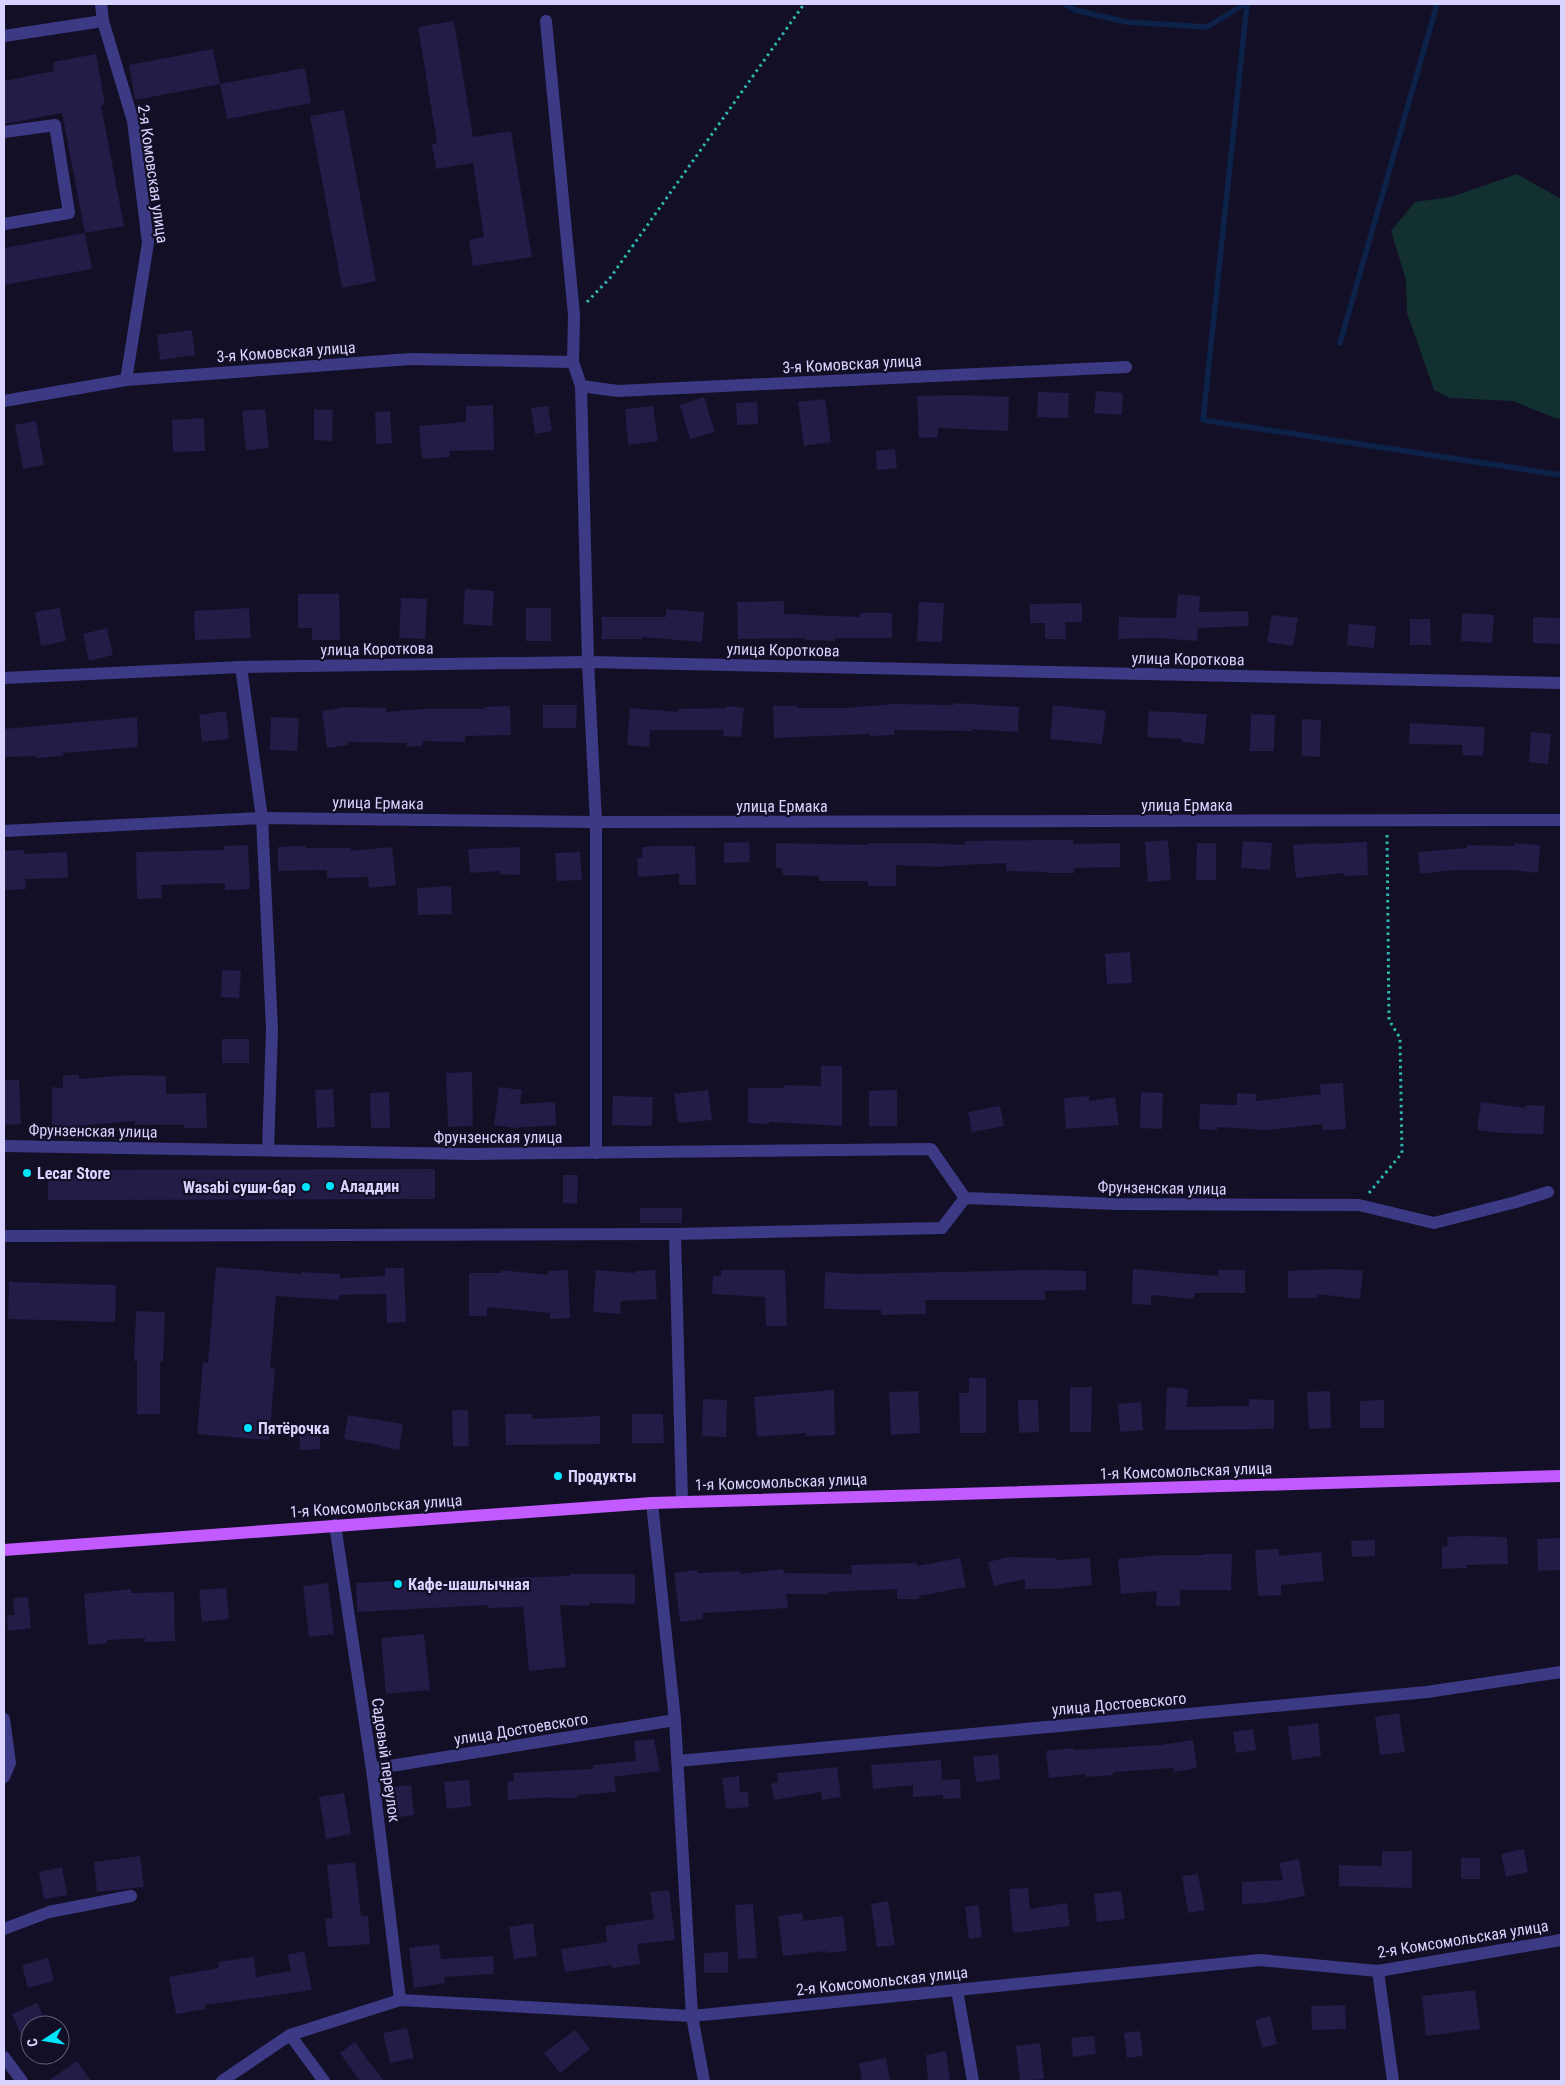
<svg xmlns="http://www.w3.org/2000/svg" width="1565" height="2085" font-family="'Roboto Condensed',sans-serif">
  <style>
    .green { fill: #12302f }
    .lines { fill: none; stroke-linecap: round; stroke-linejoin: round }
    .stream { stroke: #0c2248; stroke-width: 5.5 }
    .building { fill: #241b47 }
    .path { stroke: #2fb8b0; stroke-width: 3; stroke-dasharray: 2.5 4; stroke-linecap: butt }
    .minor { stroke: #3d3a85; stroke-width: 12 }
    .major { stroke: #c25bff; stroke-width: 12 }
    .poi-dot { fill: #00e5ff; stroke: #130f26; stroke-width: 2 }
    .labels { text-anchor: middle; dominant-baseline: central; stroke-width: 4.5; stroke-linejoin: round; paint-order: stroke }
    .street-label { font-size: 16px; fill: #d9d4ff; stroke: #130f26 }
    .poi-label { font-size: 16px; font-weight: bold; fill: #d9d4ff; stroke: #130f26; text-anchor: start }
  </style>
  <rect width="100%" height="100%" fill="#130f26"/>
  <path class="green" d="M1517 174 1561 199V419L1555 418 1513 401 1450 398 1434 390 1407 313 1406 280 1391 231 1415 202 1451 197Z"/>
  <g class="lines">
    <g class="stream">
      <path d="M1065 4 1075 10 1126 22 1207 27 1245 4"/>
      <path d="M1247 4 1203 420 1561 475"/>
      <path d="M1340 343 1437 4"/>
    </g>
  </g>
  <g class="building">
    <path d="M454 21 473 137 511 131 532 257 473 266 469 240 484 237 473 163 436 169 432 144 437 143 418 27Z"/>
    <path d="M213 49 220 84 135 100 129 65Z"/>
    <path d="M96 54 105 105H101L124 226 85 233 62 113 4 124V81L54 71 53 62Z"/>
    <path d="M305 68 311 103 227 119 220 84Z"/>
    <path d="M344 110 376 281 342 288 310 116Z"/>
    <path d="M85 233 92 269 4 285V248Z"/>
    <path d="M192 330 195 355 160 360 157 335Z"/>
    <path d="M1096 391 1123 393 1122 415 1094 413Z"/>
    <path d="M1038 392 1069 393 1068 418 1037 417Z"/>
    <path d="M962 395 1009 397 1008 431 938 428V437L919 438 917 396Z"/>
    <path d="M704 397 715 432 690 439 680 405Z"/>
    <path d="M825 399 831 442 804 446 798 402Z"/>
    <path d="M757 402 758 424 737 425 736 403Z"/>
    <path d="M493 405 494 450 449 451 450 457 422 459 419 426 466 422V406Z"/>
    <path d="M548 406 552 431 535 434 531 408Z"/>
    <path d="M653 406 658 441 628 445 625 409Z"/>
    <path d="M265 409 269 448 246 450 242 411Z"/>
    <path d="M314 409 333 410 332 441 314 440Z"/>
    <path d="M390 411 392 443 376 444 375 412Z"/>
    <path d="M204 418 205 451 173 452 172 420Z"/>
    <path d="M36 421 44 465 23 469 15 425Z"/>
    <path d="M895 449 897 468 877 470 876 451Z"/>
    <path d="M465 589 494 591 492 626 463 624Z"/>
    <path d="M298 594H339L340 640H312V628H298Z"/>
    <path d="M1178 594 1200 596 1199 612 1248 611 1249 626 1198 628 1197 641 1155 638 1118 639 1119 617 1176 618Z"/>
    <path d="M401 598 427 599 425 639 399 638Z"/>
    <path d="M784 601V614L860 617V613H892V638H835V641L805 640V638L738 639 737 602Z"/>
    <path d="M919 602 944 603 942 642 917 641Z"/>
    <path d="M1082 603V622H1065L1066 639H1045V623H1030V604Z"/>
    <path d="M60 608 66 641 41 646 35 612Z"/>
    <path d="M249 608 251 638 195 640 194 611Z"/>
    <rect x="526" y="608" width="25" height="33"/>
    <path d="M666 609 704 612 702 642 642 637V639H602V617H666Z"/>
    <path d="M1462 613 1494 615 1492 643 1461 641Z"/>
    <path d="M1272 615 1298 618 1293 646 1267 642Z"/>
    <path d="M1533 617 1561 618V644L1533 643Z"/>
    <path d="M1410 619H1430L1431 645H1410Z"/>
    <path d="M1349 624 1376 626 1374 648 1347 645Z"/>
    <path d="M107 628 113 655 89 661 83 634Z"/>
    <path d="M954 703 1019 707 1018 732 972 729V731L894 730 895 735 870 736V734L774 738 773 706H797V708H845L893 704 954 705Z"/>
    <path d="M543 705H577L576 728H543Z"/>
    <path d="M1053 705 1106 711 1102 744 1050 739Z"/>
    <path d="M510 706 511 735 465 736V742L422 741V746L407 747V743L348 742V745L327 748 322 711 345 707 386 708V712L422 709H485L484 707Z"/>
    <path d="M726 706 744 708 741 737 723 736 724 730H650L649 747 627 745 630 708 678 712V709L726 708Z"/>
    <path d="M226 711 229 739 202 742 199 715Z"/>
    <path d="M1149 711 1207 714 1204 744 1182 742V739L1147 737Z"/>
    <path d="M1251 714 1275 715 1274 751H1250Z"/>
    <path d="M137 717 138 747 63 753V756L36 758V756L4 757V729Z"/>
    <path d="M271 717 299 718 297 751 270 750Z"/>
    <path d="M1302 719 1321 720 1320 757 1302 756Z"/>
    <path d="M1410 723 1485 727 1483 756 1462 755V745L1409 744Z"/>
    <path d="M1531 732 1551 734 1548 764 1529 762Z"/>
    <path d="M1048 840H1073V844L1120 843V867L1074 868V873H1048V872L1006 871V863L943 866V867L896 865V886H868V881H819V876L782 875V868H776V843L868 845V843H927L965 845V841Z"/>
    <path d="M1168 840 1171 880 1148 882 1145 842Z"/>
    <path d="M1243 841 1272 843 1270 870 1241 868Z"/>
    <path d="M749 842 750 862 724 863V843Z"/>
    <path d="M1367 842 1368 875 1344 876V873L1296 878 1293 845 1319 843V844Z"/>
    <path d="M1197 843H1216V880H1196Z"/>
    <path d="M1514 843 1540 845 1538 873 1512 870H1454L1420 874 1418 852 1467 848V845L1514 846Z"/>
    <path d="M248 845 250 889 225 890V883L161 885 162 898 137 899 136 852 224 850V846Z"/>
    <path d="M306 846V848H350V851L392 847 396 885 369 888 368 877 327 878V870L278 871V847Z"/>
    <path d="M659 846H695L696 885H679V874L638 877 637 858H643L642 847Z"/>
    <path d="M520 847V875L500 874V871L470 873 468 849Z"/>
    <path d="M24 850 25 854 67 852 68 878 25 879 26 889 4 890 5 851Z"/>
    <path d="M580 852 582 880 557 881 555 853Z"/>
    <path d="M451 886 452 914 418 915 417 888Z"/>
    <path d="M1130 952 1132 983 1107 984 1105 954Z"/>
    <path d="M222 970 241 971 239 998 221 997Z"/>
    <rect x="222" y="1039" width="27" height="24"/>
    <path d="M821 1066H842V1126L769 1122V1124L748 1123V1088H784V1085L821 1086Z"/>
    <path d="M472 1072 473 1126 448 1127 446 1073Z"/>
    <path d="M63 1075H79V1079L128 1075 166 1076V1094L206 1093 207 1128H184V1125H134L135 1121 79 1126H52V1087L63 1088Z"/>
    <path d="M4 1080H19L21 1124 4 1125Z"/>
    <path d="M1343 1083 1346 1129 1323 1130 1322 1124 1267 1130 1217 1127V1130L1199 1129 1200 1104 1237 1105V1093L1257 1094 1256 1101 1321 1094 1320 1084Z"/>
    <path d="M499 1087 522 1090 520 1104 555 1102 556 1125 513 1128 494 1125Z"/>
    <path d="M333 1089 335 1127 317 1128 315 1090Z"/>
    <path d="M708 1090 712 1120 678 1123 674 1094Z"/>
    <path d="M897 1090V1126H869V1091Z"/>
    <path d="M389 1092 390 1128H371L370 1093Z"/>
    <path d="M1141 1092 1163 1093 1162 1129 1140 1128Z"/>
    <path d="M613 1096 653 1097 652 1126 612 1125Z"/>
    <path d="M1089 1096V1101L1115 1097 1119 1125 1066 1129 1064 1098Z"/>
    <path d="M1481 1102 1525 1108 1526 1105 1545 1106 1543 1134 1499 1133 1477 1130Z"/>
    <path d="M1000 1106 1004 1126 972 1132 968 1112Z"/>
    <path d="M435 1169V1199L48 1200V1170Z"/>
    <path d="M563 1175H578L577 1204 563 1203Z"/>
    <rect x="640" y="1208" width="42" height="15"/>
    <path d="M216 1267 302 1274V1272L340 1274V1278L385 1276V1268H404L406 1322 387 1323 386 1294 339 1295V1300L276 1296 270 1368 275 1369 269 1440 197 1434 203 1362 208 1363Z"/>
    <path d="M1133 1269 1218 1276V1270H1245V1293H1195L1194 1299 1151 1295V1305L1132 1304Z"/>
    <path d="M1336 1269 1363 1271 1360 1299 1317 1294V1298H1288V1271Z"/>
    <path d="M501 1270 548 1275 547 1271 568 1270 570 1318 550 1319V1313L487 1307V1316H469V1273H501Z"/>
    <path d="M596 1270 635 1273V1271L655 1270 657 1299 621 1301 620 1314 593 1312Z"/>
    <path d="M721 1270H785L787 1326H766L765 1297 712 1294 713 1276H721Z"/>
    <path d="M1044 1270 1086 1271V1290L1045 1291V1300H925L926 1314 881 1315V1310L824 1309 825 1272 857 1274Z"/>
    <path d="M9 1282 116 1285 115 1322 8 1319Z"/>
    <path d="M136 1311 165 1312 163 1362H160V1414H137V1361H134Z"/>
    <path d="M969 1378H986V1433H960L959 1393H969Z"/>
    <path d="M1070 1387H1092L1091 1432H1070Z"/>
    <path d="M1167 1387 1188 1389 1187 1407 1249 1406V1399L1274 1400V1429L1165 1430Z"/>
    <path d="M834 1390 835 1435 806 1436V1433L757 1437 754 1397Z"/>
    <path d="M918 1391 920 1433 891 1435 889 1392Z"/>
    <path d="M1330 1391 1331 1428 1309 1429 1307 1392Z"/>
    <path d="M703 1399 727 1400 726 1437 702 1436Z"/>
    <path d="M1018 1400H1038L1039 1432 1019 1433Z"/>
    <path d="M1384 1400V1428H1360V1401Z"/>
    <path d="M1141 1402 1143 1430 1120 1432 1118 1404Z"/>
    <path d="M452 1410H468L469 1446 453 1447Z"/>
    <path d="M505 1414H532L533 1419 600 1416V1444L506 1445Z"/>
    <path d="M632 1414H663L664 1443H632Z"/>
    <path d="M348 1415 403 1424 399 1450 380 1446V1445L344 1439Z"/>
    <path d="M320 1425V1449L300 1450 299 1426Z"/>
    <path d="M1465 1536 1507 1537 1508 1564 1466 1565 1467 1568 1442 1569V1547L1448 1546 1447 1537Z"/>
    <path d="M1561 1538V1570L1538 1571 1537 1539Z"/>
    <path d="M1375 1540V1556L1352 1557 1351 1541Z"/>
    <path d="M1279 1549V1556L1321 1552 1324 1581 1281 1585V1595L1258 1596 1255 1550Z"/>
    <path d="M1205 1554H1232L1231 1590H1180V1606H1156L1157 1591 1121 1594 1118 1559 1161 1555H1205Z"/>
    <path d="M1008 1557 1056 1558V1560L1090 1558 1092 1585 1055 1589H1025V1579L994 1586 988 1562Z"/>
    <path d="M960 1558 966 1587 919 1596V1599H897V1589L828 1592V1594H786L788 1608 702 1613 703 1619 680 1622 674 1573 697 1570 698 1573 740 1571V1574L783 1569 784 1573 852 1574 851 1565 917 1563V1566Z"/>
    <path d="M570 1574H635V1604L589 1603V1606L560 1605 566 1667 529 1671 523 1607 488 1608V1605L357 1612 356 1583 410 1580 476 1581V1579L570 1576Z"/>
    <path d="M328 1583 334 1634 309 1637 303 1586Z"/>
    <path d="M226 1588 229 1619 202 1622 199 1590Z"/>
    <path d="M131 1589V1593L174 1592 175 1641 145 1642V1638L107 1640V1643L88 1645 84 1594Z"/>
    <path d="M28 1597 31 1628 8 1631 7 1615H14L13 1598Z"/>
    <path d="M424 1634 430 1690 386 1694 381 1638Z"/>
    <path d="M1399 1713 1405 1752 1380 1755 1375 1717Z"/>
    <path d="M1318 1723 1321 1756 1292 1760 1288 1727Z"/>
    <path d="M1253 1729 1256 1750 1236 1753 1233 1732Z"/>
    <path d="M654 1739 660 1771 614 1777 616 1792 577 1795V1798H554V1797L508 1800 507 1782 514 1781 513 1773 593 1769V1765L636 1761 634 1741Z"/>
    <path d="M1193 1740 1197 1768 1174 1772V1768L1113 1772V1775L1085 1777V1774L1049 1778 1046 1751 1073 1748 1074 1750 1161 1745Z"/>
    <path d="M998 1754 1000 1779 976 1782 973 1757Z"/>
    <path d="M941 1760 942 1780 960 1779 961 1798 943 1799V1795L913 1797V1785L873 1789 871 1765Z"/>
    <path d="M837 1767 841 1797 822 1800 821 1792 774 1800 771 1784 778 1782 777 1773Z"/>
    <path d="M739 1776 740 1792H748L749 1807 726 1809 722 1778Z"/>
    <path d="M469 1780 471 1806 447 1809 444 1782Z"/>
    <path d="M411 1785 414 1815 393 1818 391 1804 385 1805 383 1788Z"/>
    <path d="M344 1793 351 1834 326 1839 319 1797Z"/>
    <path d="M1524 1849 1528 1872 1506 1877 1501 1854Z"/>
    <path d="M1382 1851H1412V1888L1339 1886V1865L1382 1866Z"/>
    <path d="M140 1856 144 1887 97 1892 94 1862Z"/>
    <rect x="1461" y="1858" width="19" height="21"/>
    <path d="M1299 1859 1305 1896 1265 1903 1242 1904V1882L1283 1880 1279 1863Z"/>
    <path d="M355 1862 361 1916H368L370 1944 328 1947 325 1919 333 1918 327 1865Z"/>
    <path d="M62 1867 67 1895 44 1899 39 1872Z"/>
    <path d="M1198 1874 1205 1910 1188 1913 1182 1876Z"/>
    <path d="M1028 1888 1030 1909 1067 1903 1070 1926 1013 1933 1009 1889Z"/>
    <path d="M669 1890 675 1940 637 1944 640 1964 612 1968 611 1965 565 1972 561 1949 607 1942 605 1926 654 1919 650 1892Z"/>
    <path d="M1121 1891 1125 1919 1097 1922 1094 1894Z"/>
    <path d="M888 1901 895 1945 877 1947 871 1904Z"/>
    <path d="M753 1904 757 1958 738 1959 735 1905Z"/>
    <path d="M978 1905 982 1937 969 1939 965 1907Z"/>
    <path d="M802 1913 803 1921 843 1916 847 1951 827 1953 826 1951 783 1956 778 1916Z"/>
    <path d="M533 1923 537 1956 514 1959 509 1927Z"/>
    <path d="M439 1944 441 1959 493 1956 494 1974 444 1977 445 1983 414 1988 409 1948Z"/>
    <path d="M304 1951 312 1990 205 2005 206 2009 176 2014 169 1977 219 1968 218 1962 254 1957 256 1977 291 1971 288 1955Z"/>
    <path d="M728 1952V1973H704V1953Z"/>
    <path d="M48 1958 54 1981 28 1988 22 1965Z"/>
    <path d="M1475 1990 1480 2029 1426 2036 1422 1996Z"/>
    <path d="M37 2003 47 2025H30V2055L12 2014Z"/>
    <path d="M1345 2005 1346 2029 1312 2030 1311 2006Z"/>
    <path d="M1270 2016 1277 2044 1262 2048 1255 2020Z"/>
    <path d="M407 2028 414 2058 390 2063 383 2033Z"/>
    <path d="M575 2030 590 2049 560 2073 544 2053Z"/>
    <path d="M1140 2031 1143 2056 1127 2058 1124 2033Z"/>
    <path d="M1094 2036 1096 2054 1073 2057 1071 2038Z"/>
    <path d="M355 2042 367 2059 384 2081H360L340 2053Z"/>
    <path d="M1040 2043 1044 2079 1020 2081 1016 2046Z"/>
    <path d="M946 2051 950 2081H928L926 2055Z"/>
    <path d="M886 2058 890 2081H862L859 2063Z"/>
    <path d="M77 2061 91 2081H48Z"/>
  </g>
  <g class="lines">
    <g class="path">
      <path d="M587 302 610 278 804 4"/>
      <path d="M1369 1193 1402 1153 1400 1038 1389 1020 1387 834"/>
    </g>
    <g class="minor">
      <path d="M101 4 103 21 133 121 148 243 126 380"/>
      <path d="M546 21 574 315 573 362 581 386 588 662 596 822V1153"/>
      <path d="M4 36 103 21"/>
      <path d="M4 132 55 125 69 213 4 224"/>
      <path d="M581 386 618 391 1126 367"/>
      <path d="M4 401 126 380 410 359 573 362"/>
      <path d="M241 667 262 818 272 1029 268 1150"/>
      <path d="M4 678 241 667 588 662 1561 683"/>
      <path d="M4 831 262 818 596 822 1561 820"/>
      <path d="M4 1146 471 1154 931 1149 965 1198 1116 1204 1359 1205 1434 1223 1516 1202 1548 1192"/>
      <path d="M675 1234 682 1501"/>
      <path d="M4 1236 675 1234 942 1228 965 1198"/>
      <path d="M652 1503 675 1720 692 2016 704 2081"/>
      <path d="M335 1525 372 1769 400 2000"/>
      <path d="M4 1719 10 1763 4 1777"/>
      <path d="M678 1761 1427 1692 1561 1672"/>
      <path d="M372 1769 675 1720"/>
      <path d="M4 1929 49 1912 131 1896"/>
      <path d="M1378 1971 1393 2081"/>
      <path d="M957 1990 973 2081"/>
      <path d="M290 2035 324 2081"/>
      <path d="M4 2057 22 2081"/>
      <path d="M222 2081 290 2035 400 2000 692 2016 1260 1960 1378 1971 1561 1940"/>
    </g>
    <path class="major" d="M4 1550 652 1503 1561 1476"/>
  </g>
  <g class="poi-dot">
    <circle cx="27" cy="1173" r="5"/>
    <circle cx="330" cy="1186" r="5"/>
    <circle cx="306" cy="1187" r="5"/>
    <circle cx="248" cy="1428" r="5"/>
    <circle cx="558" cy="1476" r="5"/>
    <circle cx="398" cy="1584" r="5"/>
  </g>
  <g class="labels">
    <g class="street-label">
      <text transform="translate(153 174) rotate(82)">2-я Комовская улица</text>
      <text transform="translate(286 352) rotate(-4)">3-я Комовская улица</text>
      <text transform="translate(852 364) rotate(-3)">3-я Комовская улица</text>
      <text transform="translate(377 649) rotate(-1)">улица Короткова</text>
      <text transform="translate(783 650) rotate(1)">улица Короткова</text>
      <text transform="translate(1188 659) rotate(1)">улица Короткова</text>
      <text transform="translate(378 803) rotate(1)">улица Ермака</text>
      <text x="1187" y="805">улица Ермака</text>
      <text x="782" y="806">улица Ермака</text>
      <text transform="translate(93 1131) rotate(1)">Фрунзенская улица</text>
      <text x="498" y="1137">Фрунзенская улица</text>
      <text transform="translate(1162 1188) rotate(1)">Фрунзенская улица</text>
      <text transform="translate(1186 1471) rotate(-2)">1-я Комсомольская улица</text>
      <text transform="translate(781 1482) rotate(-2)">1-я Комсомольская улица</text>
      <text transform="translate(376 1506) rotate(-4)">1-я Комсомольская улица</text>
      <text transform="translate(1119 1704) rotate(-5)">улица Достоевского</text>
      <text transform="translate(521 1729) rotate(-9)">улица Достоевского</text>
      <text transform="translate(386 1760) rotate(82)">Садовый переулок</text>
      <text transform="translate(1463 1939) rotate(-9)">2-я Комсомольская улица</text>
      <text transform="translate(882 1981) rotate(-6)">2-я Комсомольская улица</text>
    </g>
    <g class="poi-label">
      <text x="37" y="1173">Lecar Store</text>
      <text x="340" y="1186">Аладдин</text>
      <text x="296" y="1187" text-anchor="end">Wasabi суши-бар</text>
      <text x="258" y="1428">Пятёрочка</text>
      <text x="568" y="1476">Продукты</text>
      <text x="408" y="1584">Кафе-шашлычная</text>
    </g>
  </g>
  <rect width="1565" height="2085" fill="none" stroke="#d9d4ff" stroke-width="10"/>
  <g transform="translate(45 2040) rotate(258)"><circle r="24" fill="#130f26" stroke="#625e7d"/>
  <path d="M0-4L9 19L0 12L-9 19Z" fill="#00e5ff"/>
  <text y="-8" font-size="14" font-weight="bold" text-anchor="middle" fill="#d9d4ff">С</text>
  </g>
</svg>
